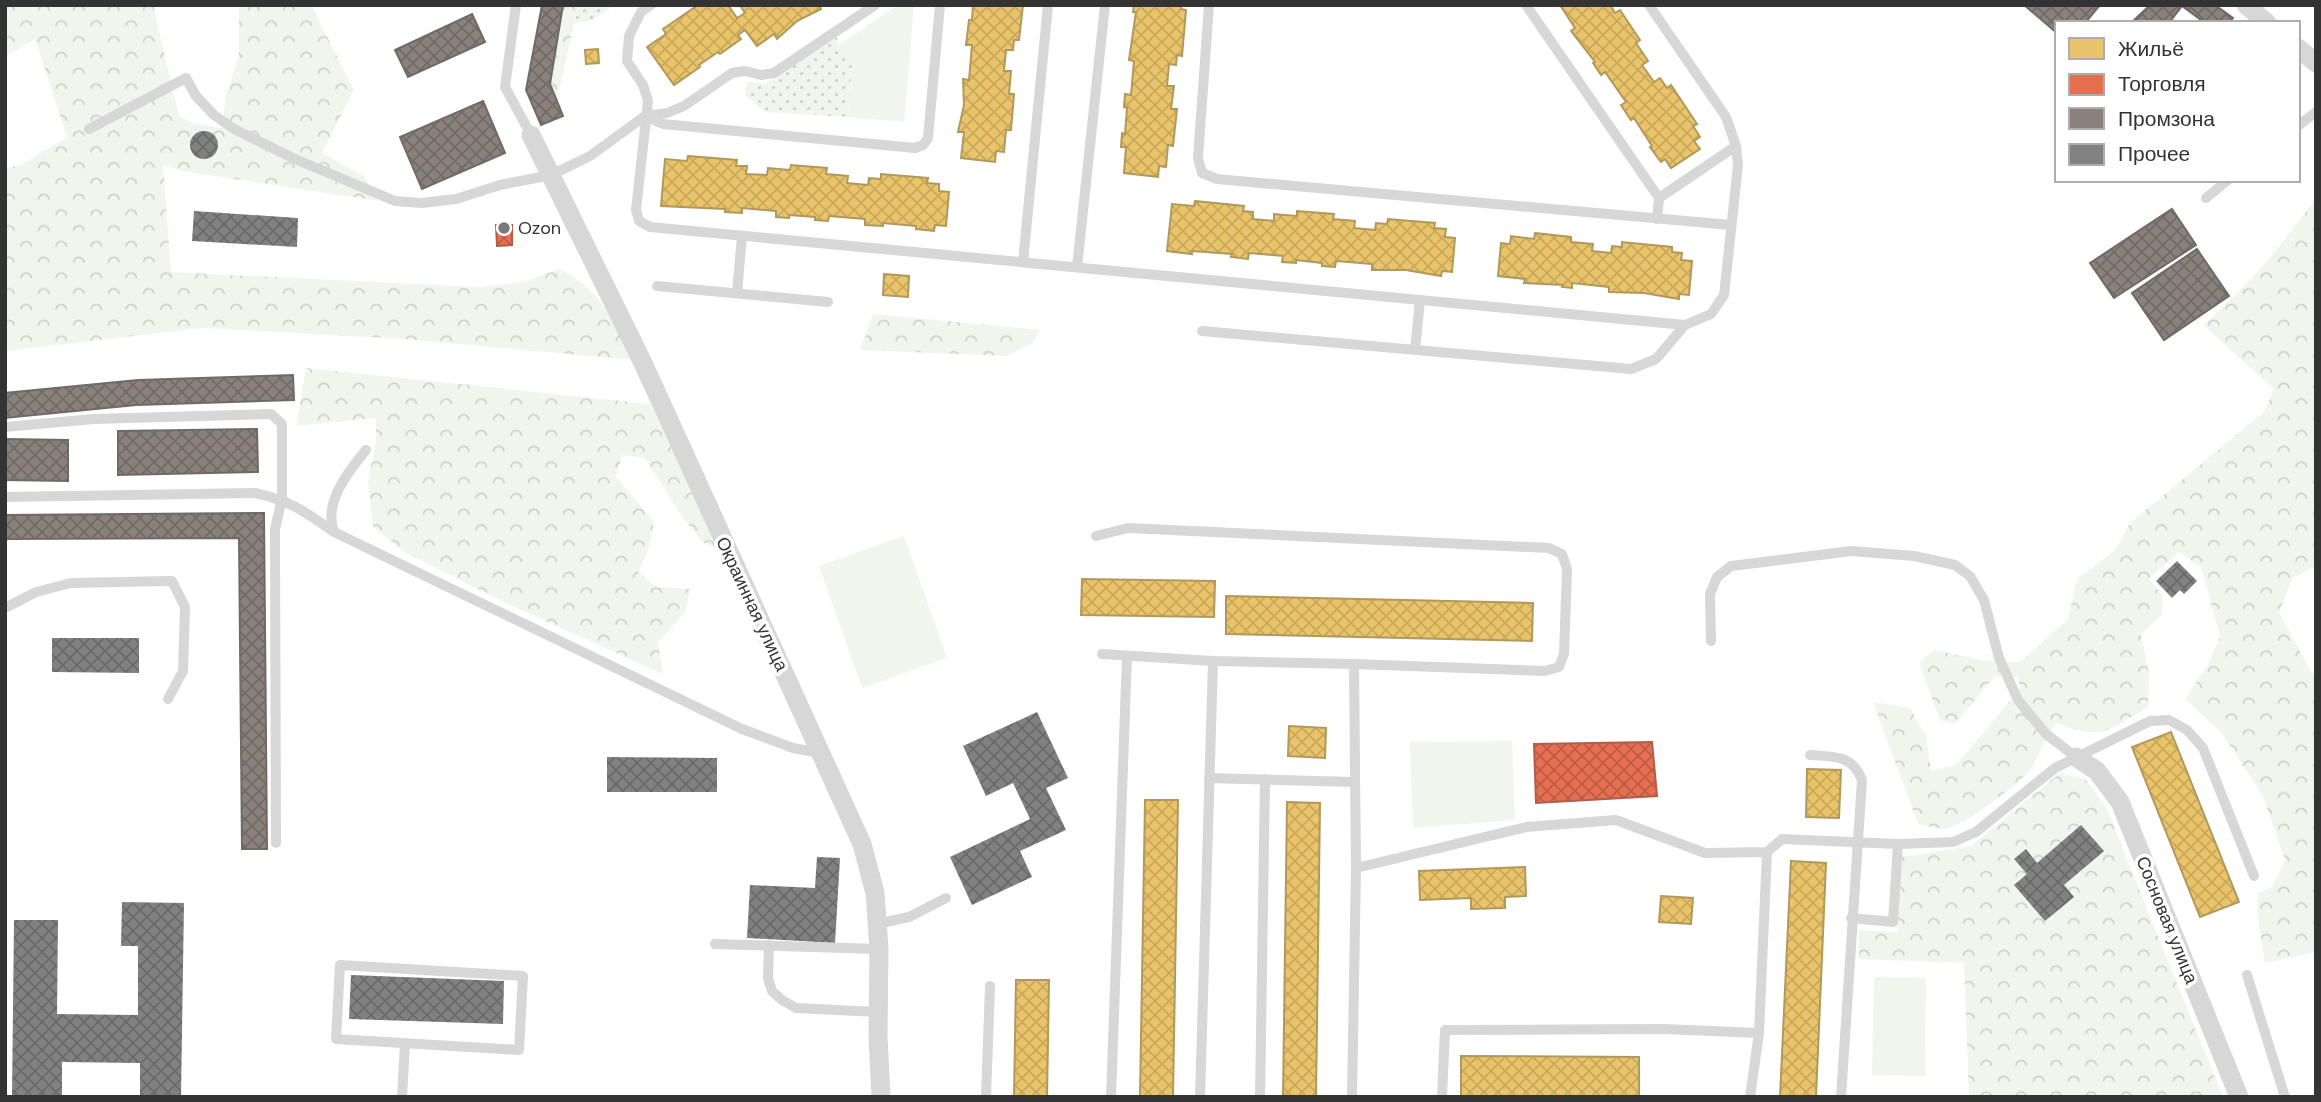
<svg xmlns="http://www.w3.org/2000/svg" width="2321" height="1102" font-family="'DM Sans',sans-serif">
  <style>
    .grass { fill: url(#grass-dots) }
    .forest { fill: url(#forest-crowns) }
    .park { fill: #f1f5ed }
    .homes { fill: url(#homes-cross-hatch); stroke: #b2985a; stroke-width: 2 }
    .shops { fill: url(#shops-cross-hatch); stroke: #b15d48; stroke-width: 2 }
    .industry { fill: url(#industry-cross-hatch); stroke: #706a66; stroke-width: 2 }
    .building { fill: url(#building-cross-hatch) }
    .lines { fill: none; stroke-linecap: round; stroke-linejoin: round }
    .service { stroke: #d7d7d7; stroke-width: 10 }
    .minor { stroke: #d7d7d7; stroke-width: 19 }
    .poi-dot { fill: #7a7a7a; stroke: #fff; stroke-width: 2.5 }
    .labels { text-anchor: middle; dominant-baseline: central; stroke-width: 7; stroke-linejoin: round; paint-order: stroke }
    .poi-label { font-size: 18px; fill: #333; stroke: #fff; text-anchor: start }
    .street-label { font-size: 18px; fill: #333; stroke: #fff }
  </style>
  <defs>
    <pattern id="grass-dots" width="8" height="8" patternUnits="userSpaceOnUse" patternTransform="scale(1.75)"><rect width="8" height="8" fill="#f1f5ed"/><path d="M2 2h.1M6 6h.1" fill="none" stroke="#cfd2cc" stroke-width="1.8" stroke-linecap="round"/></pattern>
    <pattern id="forest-crowns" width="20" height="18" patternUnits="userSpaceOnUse" patternTransform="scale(1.75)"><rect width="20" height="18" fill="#f1f5ed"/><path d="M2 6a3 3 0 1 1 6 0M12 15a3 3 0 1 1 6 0" fill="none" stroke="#cfd2cc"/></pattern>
    <pattern id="homes-cross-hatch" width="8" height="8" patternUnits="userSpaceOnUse" patternTransform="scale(1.75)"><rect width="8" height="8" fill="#e9c46a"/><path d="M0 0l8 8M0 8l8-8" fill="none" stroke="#c8a95c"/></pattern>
    <pattern id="shops-cross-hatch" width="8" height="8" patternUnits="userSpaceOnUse" patternTransform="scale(1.75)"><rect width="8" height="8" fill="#e76f51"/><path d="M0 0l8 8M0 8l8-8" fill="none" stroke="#bc5c44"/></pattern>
    <pattern id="industry-cross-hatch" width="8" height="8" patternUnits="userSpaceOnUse" patternTransform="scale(1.75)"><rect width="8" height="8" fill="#8a817c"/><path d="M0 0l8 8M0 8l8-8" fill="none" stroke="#716a66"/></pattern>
    <pattern id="building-cross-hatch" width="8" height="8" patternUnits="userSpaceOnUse" patternTransform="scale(1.75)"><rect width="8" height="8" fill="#818181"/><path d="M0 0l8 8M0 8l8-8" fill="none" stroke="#6a6a6a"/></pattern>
  </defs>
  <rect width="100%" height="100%" fill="#fff"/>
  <g class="grass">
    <path d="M578 5H615L592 20 574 24Z"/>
    <path d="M837 37 839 45 852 64 848 117 765 112 745 95 748 81 765 84Z"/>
  </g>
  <g class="forest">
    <path d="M5 5H153L179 116 193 123 222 128 226 95 239 55V5H311L354 90 322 153 364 176 379 201 182 171 163 165 171 272 478 287 524 282 560 269C602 292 613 319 635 360L404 339 202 328 5 351V168L21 165 67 137 35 39 5 57Z"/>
    <path d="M563 5H578L557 100 550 84Z"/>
    <path d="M2316 198V566L2292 579 2279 612 2311 672 2316 674V952L2265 963 2258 919V893L2272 887 2285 860 2263 796 2221 732 2185 699 2208 665 2220 636 2201 567 2179 552 2149 579 2163 596 2162 615 2141 634 2149 673 2148 707C2106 731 2104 741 2056 723 2045 739 2040 755 2029 771 2020 783 1959 829 1945 829 1936 829 1926 825 1918 824L1873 702 1910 708 1926 736 1931 771 1956 765 2020 689 2018 677 1995 676 1955 724 1940 720 1919 663 1934 650 1986 661 2020 662 2068 619 2077 579 2115 550 2130 523 2264 412 2274 389 2203 325C2249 285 2280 247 2316 198Z"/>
    <path d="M873 314 1041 330 1032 343 1006 356 860 350Z"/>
    <path d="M306 368 650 404 720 550 702 542 683 518 645 458 622 455 616 477 654 522 649 548 638 572 656 587 690 589 686 611 658 642 663 674 506 603 406 553 373 527 368 481 376 442V418L296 426Z"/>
    <path d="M2060 773 2085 779 2105 805 2223 1097H1969L1964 963 1859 959V930L1897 932 1901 857 1971 846Z"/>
  </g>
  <g class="park">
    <path d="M898 5H914L904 122 848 117 852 64 839 45Z"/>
    <path d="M904 536 947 658 862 688 819 566Z"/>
    <path d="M1512 741 1515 820 1413 828 1410 742Z"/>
    <path d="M1874 977 1926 978 1925 1076 1872 1075Z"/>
  </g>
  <g class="homes">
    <path d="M698 5H728L737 18 745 13 741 7 743 5H819L821 9 797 21 777 39 774 34 757 46 745 30 738 35 741 39 720 54 718 52 699 65 700 67 674 85 647 47 666 34 663 29Z"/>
    <path d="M973 5H1023L1019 40H1014L1013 50H1006L1004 71H1011L1009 94H1014L1011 130H1006L1004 152 996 151 995 162 961 158 964 132H958L964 105 963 79 969 80 972 45H966L969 20H972Z"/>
    <path d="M1134 5H1181V9L1186 10 1182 56 1177 55 1176 65 1169 64 1167 86H1174L1171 109H1177L1173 146 1168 145 1166 167 1159 166 1158 177 1124 173 1126 147H1121L1122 133 1125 134 1127 108 1124 107 1125 94 1131 95 1134 61 1129 60 1136 12H1133Z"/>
    <path d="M1560 5H1610L1615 13 1620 10 1640 40 1636 43 1648 61 1642 65 1654 82 1660 78 1667 88 1671 85 1697 124 1693 126 1700 137 1694 141 1700 149 1671 168 1665 159 1661 162 1650 147 1652 146 1634 118 1631 120 1621 105 1626 102 1605 72 1601 75 1593 63 1595 62 1571 31 1575 28Z"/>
    <path d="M598 49 599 63 586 64 585 50Z"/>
    <path d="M688 156 737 160 736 166H747L746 174 767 175 768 168 790 170 791 165 827 168 826 174 848 176 847 183 868 185 869 178 881 179V174L928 178 927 183 939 184V191L949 192 946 226 935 225 934 231 916 229V226L883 223V226L865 225V219L829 216 828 221 815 220V217L789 215V218L776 217V211L742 208V213L725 212V209L661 206 665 159 687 161Z"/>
    <path d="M1195 201 1244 206 1243 211 1253 212V219L1274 221V214L1297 216V211L1334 214 1333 219 1355 221 1354 228 1375 230 1376 223 1387 224 1388 219 1435 223 1434 228 1446 229 1445 237 1455 238 1452 272 1442 271 1441 276 1406 270H1372V264L1336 261 1335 267 1322 266V263L1296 260V263L1282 262 1283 256 1249 253 1248 259 1231 257 1232 254 1192 251V254L1167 251 1172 204 1194 206Z"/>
    <path d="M1535 233 1571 237V242L1593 244 1592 251 1611 253 1612 246 1622 247V242L1672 247V252L1682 253 1681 260 1692 261 1689 295 1679 294V299L1644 293 1609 292V287L1572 283V288L1562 287 1563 285 1524 283 1525 279 1498 276 1501 243 1510 244 1511 236 1534 239Z"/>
    <path d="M884 274 909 276 908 297 883 295Z"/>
    <path d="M1082 579 1215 581 1214 617 1081 615Z"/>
    <path d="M1226 596 1533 603 1532 641 1226 634Z"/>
    <path d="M1289 726 1326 728 1325 758 1288 756Z"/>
    <path d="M2171 732 2239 902 2200 917 2132 747Z"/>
    <path d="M1807 769 1841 770 1839 818 1806 817Z"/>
    <path d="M1145 800H1178L1173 1097H1140Z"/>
    <path d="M1287 802 1320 803 1316 1097H1283Z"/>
    <path d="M1791 861 1826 863 1816 1097H1780Z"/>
    <path d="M1525 867 1526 896 1505 897V908L1471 909V898L1420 900 1419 871Z"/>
    <path d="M1661 896 1693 898 1691 924 1659 922Z"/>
    <path d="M1016 980H1049L1047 1097H1014Z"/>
    <path d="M1461 1056 1639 1057V1097H1461Z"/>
  </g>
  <g class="shops">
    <path d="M496 225H512V245L497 246Z"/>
    <path d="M1652 742 1657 796 1536 803 1534 744Z"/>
  </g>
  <g class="industry">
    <path d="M542 5H563L550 84 563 116 541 125 526 90Z"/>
    <path d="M2024 5H2100L2085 23H2057V33Z"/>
    <path d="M2150 5H2215L2233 18 2229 23H2205L2182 6 2169 23H2131Z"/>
    <path d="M472 14 485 42 408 77 395 50Z"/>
    <path d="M483 101 505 153 422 189 400 137Z"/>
    <path d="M2172 209 2196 245 2114 298 2090 263Z"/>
    <path d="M2197 249 2229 296 2164 340 2132 293Z"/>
    <path d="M293 375 294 400 136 405 5 418V393L138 380Z"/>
    <path d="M257 429 258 472 118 475V431Z"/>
    <path d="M5 439 68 440V481L5 480Z"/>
    <path d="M264 513 267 849H242L239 538 5 539V515Z"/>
  </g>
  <g class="building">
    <circle cx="204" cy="145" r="14"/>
    <path d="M194 211 298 218 297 247 192 241Z"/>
    <path d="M2177 561 2197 581 2184 594 2180 590 2172 598 2156 581Z"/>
    <path d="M52 638H139V673L52 672Z"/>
    <path d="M1037 712 1068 778 1046 788 1066 830 1020 851 1032 877 972 905 950 857 1030 819 1013 783 986 796 963 746Z"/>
    <path d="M607 757 717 758V792H607Z"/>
    <path d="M2081 825 2104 851 2064 885 2074 897 2045 921 2014 885 2027 874 2014 859 2026 849 2037 863Z"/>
    <path d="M817 857 840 858 835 943 747 938 750 885 815 888Z"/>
    <path d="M122 902 184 903 181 1097H140V1063L62 1062V1097H12L14 920H58L57 1014 138 1015V946H121Z"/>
    <path d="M351 975 504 981 503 1024 349 1019Z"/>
  </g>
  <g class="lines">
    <g class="service">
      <path d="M516 5 505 87 531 135"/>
      <path d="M651 5 641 12 629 36 627 61 643 85 648 101 636 210 639 221 650 227 1685 325 1711 314 1724 295 1738 165 1736 146 1726 117 1649 5"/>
      <path d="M1209 5 1198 158 1202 173 1217 179 1731 225"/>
      <path d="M1526 5 1659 198 1657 219"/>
      <path d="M646 117 663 124 915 148 923 145 928 138 940 5"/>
      <path d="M2298 126 2316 112"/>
      <path d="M89 129 186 78 196 96 214 115 234 129 295 159 395 201 422 203 456 199 500 185 551 175 590 156 645 116 667 113 684 106 732 73 745 71 761 75 774 73 875 5"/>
      <path d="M1659 198 1736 146"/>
      <path d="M2206 198 2228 180"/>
      <path d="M1023 262 1048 5"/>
      <path d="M1077 267 1105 5"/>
      <path d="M657 286 828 302"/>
      <path d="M737 293 742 236"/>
      <path d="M1202 331 1631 369 1656 359 1685 325"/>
      <path d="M1415 350 1420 300"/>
      <path d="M5 427 94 419 271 414 282 424V499L275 529 276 843"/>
      <path d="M366 450C348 472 323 503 334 532L742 729 793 748 820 753"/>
      <path d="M5 497 255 493C291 501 304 511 334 532"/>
      <path d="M1096 536 1128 528 1549 548 1562 554 1567 569 1564 654 1559 667 1545 671 1354 664 1356 868 1352 1097"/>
      <path d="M5 608 36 592 71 583 172 581 185 607 183 671 168 699"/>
      <path d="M1711 641 1710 594 1717 577 1731 566 1851 551 1914 556 1955 565 1970 576 1984 600 1999 658 2018 700 2046 734 2076 757"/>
      <path d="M1102 654 1213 661 1354 664"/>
      <path d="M1810 755C1834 757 1852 754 1862 780L1841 1097"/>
      <path d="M1209 778 1355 782"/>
      <path d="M1356 868 1526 827 1616 820 1705 853 1767 852 1782 839 1898 844 1953 842 1976 832 2055 768 2150 721 2169 720 2187 730 2203 748 2254 876"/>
      <path d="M1851 918 1893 922 1898 844"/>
      <path d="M877 924 909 917 946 898"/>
      <path d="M715 944 879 949"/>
      <path d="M769 945 768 978 772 991 782 1000 796 1008 878 1012"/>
      <path d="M340 965 523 976 519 1050 336 1039Z"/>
      <path d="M2247 975 2285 1097"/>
      <path d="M402 1097 405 1044"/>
      <path d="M986 1097 990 986"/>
      <path d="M1111 1097 1127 656"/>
      <path d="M1200 1097 1213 661"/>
      <path d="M1260 1097 1265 779"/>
      <path d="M1442 1097 1445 1030 1664 1029 1759 1033"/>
      <path d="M1750 1097 1759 1033 1767 852"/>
    </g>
    <g class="minor">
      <path d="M2246 5 2267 23"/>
      <path d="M2298 48 2316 63"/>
      <path d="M531 135 643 363 862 844 875 893 879 949 878 1036 881 1097"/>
      <path d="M2076 757 2097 771 2120 802 2239 1097"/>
    </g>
  </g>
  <circle class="poi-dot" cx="504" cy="228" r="7"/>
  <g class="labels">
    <g class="poi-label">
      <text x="518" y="228">Ozon</text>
    </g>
    <g class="street-label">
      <text transform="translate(752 604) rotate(65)">Окраинная улица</text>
      <text transform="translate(2167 920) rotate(68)">Сосновая улица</text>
    </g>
  </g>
  <rect width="2321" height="1102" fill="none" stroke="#333333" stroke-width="14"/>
  <rect x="2055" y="21" width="245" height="161" fill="#ffffff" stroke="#adadad" stroke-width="2"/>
  <rect x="2069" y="38" width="35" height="21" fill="#e9c46a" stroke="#adadad" stroke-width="2"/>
  <text x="2118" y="56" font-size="21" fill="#333333">Жильё</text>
  <rect x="2069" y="74" width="35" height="21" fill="#e76f51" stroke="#adadad" stroke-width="2"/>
  <text x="2118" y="91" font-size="21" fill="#333333">Торговля</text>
  <rect x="2069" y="108" width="35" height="21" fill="#8a817c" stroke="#adadad" stroke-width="2"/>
  <text x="2118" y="126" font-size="21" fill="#333333">Промзона</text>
  <rect x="2069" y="144" width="35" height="21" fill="#818181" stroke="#adadad" stroke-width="2"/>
  <text x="2118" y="161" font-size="21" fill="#333333">Прочее</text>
</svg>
